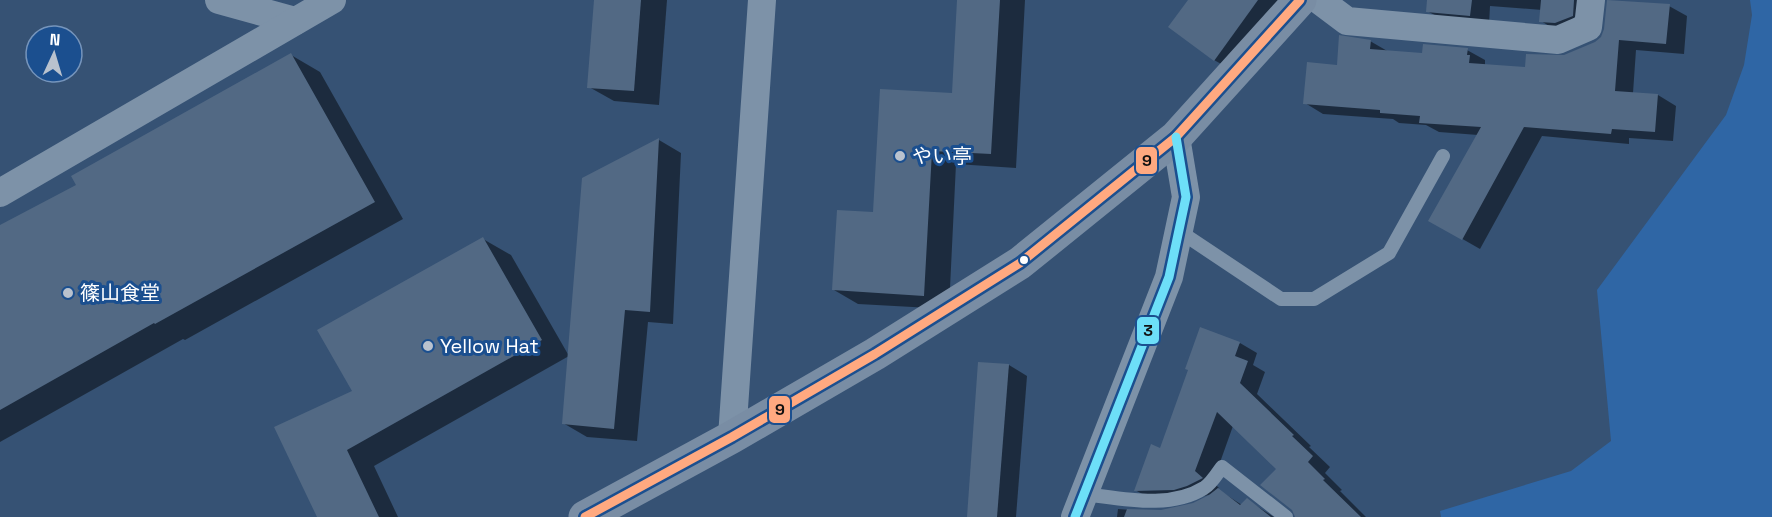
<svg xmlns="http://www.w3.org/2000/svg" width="1772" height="517" font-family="'Space Grotesk','Noto Sans JP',sans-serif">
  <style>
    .green { fill: #2f66a5 }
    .shadow { fill: #0007 }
    .building { fill: #526984 }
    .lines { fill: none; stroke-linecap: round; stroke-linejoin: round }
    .service { stroke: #7d92a8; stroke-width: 14 }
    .minor { stroke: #7d92a8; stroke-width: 28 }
    .secondary { stroke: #798da4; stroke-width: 33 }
    .bus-1-casing { stroke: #1b4f8f; stroke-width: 14 }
    .bus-2-casing { stroke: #1b4f8f; stroke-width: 14 }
    .bus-1 { stroke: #ffa980; stroke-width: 9 }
    .bus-2 { stroke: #6ddff8; stroke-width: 9 }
    .poi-dot { fill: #b9c2ce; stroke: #1b4f8f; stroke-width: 2 }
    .bus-dot { fill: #fff; stroke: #1b4f8f; stroke-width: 2 }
    .labels { text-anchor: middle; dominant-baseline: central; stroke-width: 6; stroke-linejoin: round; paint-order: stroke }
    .poi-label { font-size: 20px; fill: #fff; stroke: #1b4f8f; text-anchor: start }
    .line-badge { stroke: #1b4f8f; stroke-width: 2 }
    .pale-badge-label { font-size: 16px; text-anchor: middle; font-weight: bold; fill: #111 }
  </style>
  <rect width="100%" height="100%" fill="#365274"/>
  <path class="green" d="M1750 0H1772V517H1441L1440 511 1571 471 1611 441 1597 290 1726 115 1744 65 1752 15Z"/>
  <g class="shadow">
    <path d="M596 0H667L659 105 614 101 589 87Z"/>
    <path d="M959 0H1025L1016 168 956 164 949 309 858 304 834 290 874 213 954 95Z"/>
    <path d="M1190 0H1294L1239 74 1214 60Z"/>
    <path d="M1428 0H1593L1559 32 1541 21 1542 10 1490 6 1489 25 1446 21 1427 11Z"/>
    <path d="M1669 6 1687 16 1684 54 1636 50 1633 93 1658 95 1676 106 1673 141 1629 138V144L1542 136 1480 249 1431 221 1478 135 1439 132 1426 125 1399 123 1393 119 1323 114 1305 103 1338 66 1370 41 1389 52 1424 55 1467 50 1485 60V65L1526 68 1564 57 1595 43Z"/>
    <path d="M291 55 320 72 403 219 185 340 183 339 0 442V226L78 185Z"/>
    <path d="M659 140 681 153 673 324 648 322 637 441 587 437 563 423Z"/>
    <path d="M483 239 511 255 569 356 374 466 398 517H319L354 392Z"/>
    <path d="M1240 343 1257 353 1253 365 1265 372 1257 394 1311 446 1309 447 1330 467 1325 473 1342 490 1340 491 1366 517H1296L1278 469 1233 426 1213 482 1219 488 1217 489 1242 505 1247 500 1274 517H1188L1195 504 1212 494 1193 499 1153 500 1135 490 1160 450Z"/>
    <path d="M1009 365 1027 376 1016 517H969Z"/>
    <path d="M1118 509 1145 511 1183 517H1117Z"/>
  </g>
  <g class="building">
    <path d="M594 0H641L634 91 587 88Z"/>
    <path d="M957 0H1000L991 154 932 151 924 296 832 290 837 210 873 212 880 89 952 93Z"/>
    <path d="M1188 0H1258L1214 61 1168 27Z"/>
    <path d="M1427 0H1472L1470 16 1426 12Z"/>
    <path d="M1541 0H1574L1573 16 1555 23 1539 22Z"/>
    <path d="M1607 0 1670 4 1666 44 1619 40 1615 91 1658 94 1655 132 1612 129 1611 134 1524 127 1462 240 1428 221 1481 127 1419 123 1420 116 1380 113V110L1303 104 1307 62 1337 65 1339 35 1371 40 1370 49 1422 53 1423 44 1468 48 1467 55H1470L1469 63 1525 67 1526 54 1564 55 1595 42 1601 37 1604 29Z"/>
    <path d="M291 53 375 202 155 324 154 323 0 410V225L76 185 71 176Z"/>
    <path d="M659 138 650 312 625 310 614 429 562 424 582 178Z"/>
    <path d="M483 237 542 340 347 450 379 517H317L274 427 352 391 317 330Z"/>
    <path d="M1200 327 1240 342 1235 356 1248 361 1240 383 1294 435 1292 436 1313 456 1308 462 1325 479 1323 480 1361 517H1295L1292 510 1260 485 1276 469 1217 412 1195 471 1203 478 1187 486 1174 490 1134 491 1151 444 1160 448 1188 370 1185 369Z"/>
    <path d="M978 362 1009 364 997 517H967Z"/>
    <path d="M1218 488 1240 505 1247 498 1271 517H1124L1127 509 1161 510 1193 503 1209 495Z"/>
  </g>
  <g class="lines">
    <g class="service">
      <path d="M1179 231 1281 299H1314L1389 253 1443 156"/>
      <path d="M1084 494C1121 498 1169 510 1204 488 1211 484 1217 474 1222 467L1286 517"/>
    </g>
    <g class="minor">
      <path d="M219 0 295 21"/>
      <path d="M1319 0 1347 21 1558 40 1588 27 1591 0"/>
      <path d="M0 193 332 0"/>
      <path d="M732 437 762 0"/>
      <path d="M1075 517 1169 277 1186 197 1176 137"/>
    </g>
    <path class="secondary" d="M585 517 732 437 875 354 1020 263 1176 137 1300 0"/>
    <defs>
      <path id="bus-1" d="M585 517 732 437 875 354 1020 263 1176 137 1300 0"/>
      <path id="bus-2" d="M1075 517 1169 277 1186 197 1176 137"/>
    </defs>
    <use href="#bus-1" class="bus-1-casing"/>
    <use href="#bus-2" class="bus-2-casing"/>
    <use href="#bus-1" class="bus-1"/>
    <use href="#bus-2" class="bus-2"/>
  </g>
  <g class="poi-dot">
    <circle cx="900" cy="156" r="6"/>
    <circle cx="68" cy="293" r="6"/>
    <circle cx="428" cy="346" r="6"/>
  </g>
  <circle class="bus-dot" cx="1024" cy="260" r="5"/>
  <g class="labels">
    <g class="poi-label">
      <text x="912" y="156">やい亭</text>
      <text x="80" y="293">篠山食堂</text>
      <text x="440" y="346">Yellow Hat</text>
    </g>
  </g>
  <g class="line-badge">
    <rect x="1135" y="146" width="23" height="29" rx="6" fill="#ffa980"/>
    <rect x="1136" y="316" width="24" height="29" rx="6" fill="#6ddff8"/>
    <rect x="768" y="395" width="23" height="29" rx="6" fill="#ffa980"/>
  </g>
  <g class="pale-badge-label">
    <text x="1147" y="166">9</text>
    <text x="1148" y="336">3</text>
    <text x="780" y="415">9</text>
  </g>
  <g transform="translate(54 54) rotate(4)"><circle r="28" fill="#1b4f8f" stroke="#7695bc" stroke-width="1.5"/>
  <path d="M0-4.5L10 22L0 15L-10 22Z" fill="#b9c2ce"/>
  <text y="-9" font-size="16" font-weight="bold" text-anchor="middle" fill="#ffffff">N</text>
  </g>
</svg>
